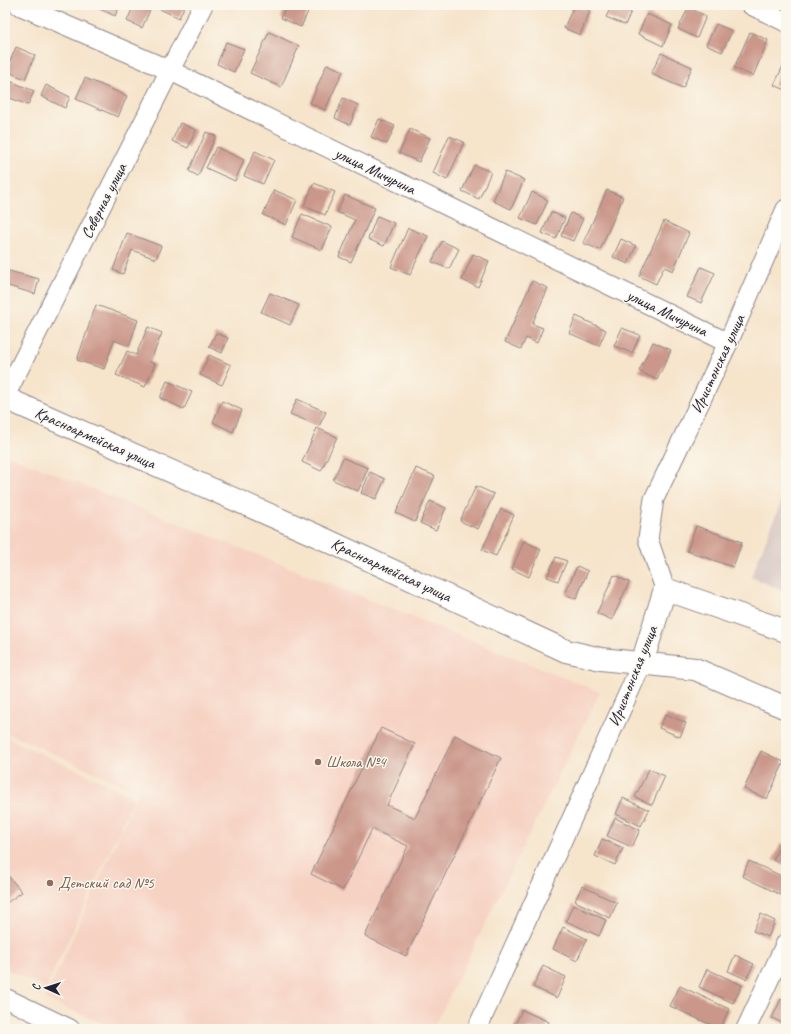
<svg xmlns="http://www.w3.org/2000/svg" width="791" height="1034" font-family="Caveat,sans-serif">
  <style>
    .built { fill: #f6d2c3 }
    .industrial { fill: #d1bfbd }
    .building { fill: #cb978a }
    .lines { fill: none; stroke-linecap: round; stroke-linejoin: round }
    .minor-casing { stroke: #8c8383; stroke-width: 21 }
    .tertiary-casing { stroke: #8c8383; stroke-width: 24 }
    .minor { stroke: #fff; stroke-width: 19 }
    .tertiary { stroke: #fff; stroke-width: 22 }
    .education-dot { fill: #8d6e63; stroke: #fbf7ec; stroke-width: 1.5 }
    .labels { text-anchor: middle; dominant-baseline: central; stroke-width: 3; stroke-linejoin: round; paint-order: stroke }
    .street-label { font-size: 16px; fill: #22223b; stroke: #fbf7ec }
    .education-label { font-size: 16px; fill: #785e54; stroke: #fbf7ec; text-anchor: start }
  </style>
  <rect width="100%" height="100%" fill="#fbf7ec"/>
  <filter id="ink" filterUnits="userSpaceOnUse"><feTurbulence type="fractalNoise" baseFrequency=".025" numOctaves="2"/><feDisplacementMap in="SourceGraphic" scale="8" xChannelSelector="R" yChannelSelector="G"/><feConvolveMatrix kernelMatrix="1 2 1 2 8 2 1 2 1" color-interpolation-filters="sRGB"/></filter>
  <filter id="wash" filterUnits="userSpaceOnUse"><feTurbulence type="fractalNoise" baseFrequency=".012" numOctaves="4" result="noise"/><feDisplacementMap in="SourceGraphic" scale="16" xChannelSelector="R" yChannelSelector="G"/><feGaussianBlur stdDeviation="0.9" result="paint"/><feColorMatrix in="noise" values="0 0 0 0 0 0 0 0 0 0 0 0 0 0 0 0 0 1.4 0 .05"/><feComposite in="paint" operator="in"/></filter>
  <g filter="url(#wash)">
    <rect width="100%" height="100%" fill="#f6e4cb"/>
    <g class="built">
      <path d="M5 454 600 692 433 1029H115L45 999 139 792 5 732Z"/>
      <path d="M5 737 135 797 46 988 5 969Z"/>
    </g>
    <path class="industrial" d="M786 490V592L751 577Z"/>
    <g id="blocks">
      <g class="building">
        <path d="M97 5H120L115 16 96 7Z"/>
        <path d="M134 5H140L150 10 142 28 127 21Z"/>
        <path d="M151 5H185L179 18Z"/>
        <path d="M286 5H311L301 27 281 18Z"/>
        <path d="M478 5H488L486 9Z"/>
        <path d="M574 5 590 11 580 35 564 28Z"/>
        <path d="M612 5H634L625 25 606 17Z"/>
        <path d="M688 8 706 16 697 38 678 29Z"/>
        <path d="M647 14 672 25 663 46 638 34Z"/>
        <path d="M716 24 732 31 722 52 706 45Z"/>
        <path d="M269 32 299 46 281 87 250 73Z"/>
        <path d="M750 32 768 40 753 76 734 68Z"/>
        <path d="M226 42 244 49 234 72 217 64Z"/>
        <path d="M16 47 35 55 25 79 6 71Z"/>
        <path d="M661 53 692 67 683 88 651 74Z"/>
        <path d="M786 60V90L774 85Z"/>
        <path d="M327 64 343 71 325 110 310 103Z"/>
        <path d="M85 78 127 96 118 117 76 99Z"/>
        <path d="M5 79 34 91 28 105 5 96Z"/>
        <path d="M46 85 70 97 65 108 41 96Z"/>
        <path d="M343 98 358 105 350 125 335 118Z"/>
        <path d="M379 119 395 126 387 144 371 137Z"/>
        <path d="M180 123 196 130 188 148 172 141Z"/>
        <path d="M410 129 430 138 419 162 399 153Z"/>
        <path d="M206 132 216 136 198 176 189 171Z"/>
        <path d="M449 136 464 142 447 180 433 173Z"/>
        <path d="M216 147 244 160 235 181 206 168Z"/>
        <path d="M255 151 274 160 263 184 244 176Z"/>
        <path d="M474 165 491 172 479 199 462 191Z"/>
        <path d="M505 172 524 180 511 209 493 201Z"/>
        <path d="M314 183 335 192 325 215 304 206Z"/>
        <path d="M274 190 297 200 286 225 263 215Z"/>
        <path d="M607 190 623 197 600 250 583 243Z"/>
        <path d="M532 192 548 200 537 225 520 218Z"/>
        <path d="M345 195 375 208 351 262 339 257 355 220 337 212Z"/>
        <path d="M551 212 565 218 556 239 542 233Z"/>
        <path d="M571 213 583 219 573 241 561 236Z"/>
        <path d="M302 214 332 227 322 250 292 237Z"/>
        <path d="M377 216 394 223 384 246 368 239Z"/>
        <path d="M664 221 689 233 673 271 664 267 656 284 639 276Z"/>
        <path d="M408 228 428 236 410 275 391 267Z"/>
        <path d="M127 233 161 246 156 259 132 250 123 274 113 270Z"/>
        <path d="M621 239 636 246 628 264 613 257Z"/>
        <path d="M442 241 459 249 449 269 432 262Z"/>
        <path d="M473 254 489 261 478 287 462 280Z"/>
        <path d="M701 267 715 273 701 303 687 297Z"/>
        <path d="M5 270 39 279 35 294 5 285Z"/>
        <path d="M532 281 548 288 532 324 543 328 537 343 526 338 521 349 505 342Z"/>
        <path d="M270 293 299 305 290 325 261 312Z"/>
        <path d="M96 305 138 320 129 346 114 340 104 369 77 360Z"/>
        <path d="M576 316 606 330 599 346 569 333Z"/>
        <path d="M148 327 162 333 150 362 155 364 145 387 116 375 127 351 136 355Z"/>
        <path d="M622 328 640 335 632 353 614 346Z"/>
        <path d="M216 333 228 338 222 353 209 347Z"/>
        <path d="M653 342 671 350 657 380 639 371Z"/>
        <path d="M209 355 231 365 222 385 200 375Z"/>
        <path d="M167 381 192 392 184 409 160 398Z"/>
        <path d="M297 399 326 412 319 426 290 414Z"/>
        <path d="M222 401 242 410 233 432 213 422Z"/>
        <path d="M317 428 337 437 321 471 302 462Z"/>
        <path d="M343 458 368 468 358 491 333 480Z"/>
        <path d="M416 468 435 476 415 522 396 513Z"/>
        <path d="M370 472 385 479 376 499 361 493Z"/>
        <path d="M476 486 494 494 478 529 460 521Z"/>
        <path d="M430 501 446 508 436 530 420 523Z"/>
        <path d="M501 509 514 515 496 556 482 550Z"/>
        <path d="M696 526 742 542 733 567 687 551Z"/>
        <path d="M524 541 541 549 529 577 512 569Z"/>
        <path d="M556 557 567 561 558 581 547 577Z"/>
        <path d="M577 566 588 571 576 599 565 594Z"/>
        <path d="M614 575 629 582 612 620 597 613Z"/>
        <path d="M666 714 686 723 680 737 659 728Z"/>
        <path d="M381 728 415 744 387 805 415 818 455 735 501 758 406 956 365 936 408 846 372 829 343 890 311 874Z"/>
        <path d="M761 751 784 762 767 799 744 789Z"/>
        <path d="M649 769 665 776 652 805 635 797Z"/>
        <path d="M623 798 649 810 641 826 616 814Z"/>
        <path d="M615 818 640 830 632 847 607 836Z"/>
        <path d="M602 839 623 848 615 865 595 856Z"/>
        <path d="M781 843 786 845V866L773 860Z"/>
        <path d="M749 861 786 878 785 897 742 876Z"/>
        <path d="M5 872 22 892 5 904Z"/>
        <path d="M582 886 617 903 610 918 575 901Z"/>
        <path d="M573 905 606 920 599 936 566 921Z"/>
        <path d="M761 914 775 921 768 937 753 931Z"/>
        <path d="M563 927 587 939 577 961 553 949Z"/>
        <path d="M735 955 754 964 746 979 728 971Z"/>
        <path d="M543 966 566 977 557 998 533 987Z"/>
        <path d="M707 969 742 985 733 1003 699 987Z"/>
        <path d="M680 986 729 1009 720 1029 670 1006Z"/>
        <path d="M781 999 786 1002V1025L772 1018Z"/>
        <path d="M522 1010 549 1022 546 1029H513Z"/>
      </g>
    </g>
  </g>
  <g filter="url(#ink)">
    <use href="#blocks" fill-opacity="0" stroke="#8c8383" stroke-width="1"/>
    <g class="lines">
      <defs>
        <g id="minor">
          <path d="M19 5 171 71 728 343"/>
          <path d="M751 5 786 22"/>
          <path d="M5 396 203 5"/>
          <path d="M665 589 648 539 654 499 728 343 786 209"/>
          <path d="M5 998 70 1029"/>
          <path d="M477 1029 642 663"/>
          <path d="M746 1029 786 943"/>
        </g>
        <g id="tertiary">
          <path d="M5 398 322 538 566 651 601 659 695 669 786 708"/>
          <path d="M642 663 665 589 786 631"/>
        </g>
      </defs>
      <use href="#minor" class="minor-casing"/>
      <use href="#tertiary" class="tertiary-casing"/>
      <use href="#minor" class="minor"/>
      <use href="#tertiary" class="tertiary"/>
    </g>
  </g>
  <g class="education-dot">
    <circle cx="318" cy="762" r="4"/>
    <circle cx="50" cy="883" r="4"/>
  </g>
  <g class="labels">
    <g class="street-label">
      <text transform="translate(375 171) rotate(26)">улица Мичурина</text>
      <text transform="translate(104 201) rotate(-63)">Северная улица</text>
      <text transform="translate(667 313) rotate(26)">улица Мичурина</text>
      <text transform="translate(718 364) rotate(-65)">Иристонская улица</text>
      <text transform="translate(95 438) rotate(24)">Красноармейская улица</text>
      <text transform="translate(391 570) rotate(25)">Красноармейская улица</text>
      <text transform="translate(633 676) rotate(-68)">Иристонская улица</text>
    </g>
    <g class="education-label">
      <text x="326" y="762">Школа №4</text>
      <text x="58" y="883">Детский сад №5</text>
    </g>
  </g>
  <rect width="791" height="1034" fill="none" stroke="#fbf7ec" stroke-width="20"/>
  <g transform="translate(46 988) rotate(273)" stroke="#fbf7ec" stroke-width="3" paint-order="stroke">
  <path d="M0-3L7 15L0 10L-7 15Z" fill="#22223b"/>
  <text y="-6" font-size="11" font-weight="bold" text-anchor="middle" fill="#22223b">С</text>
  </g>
</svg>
